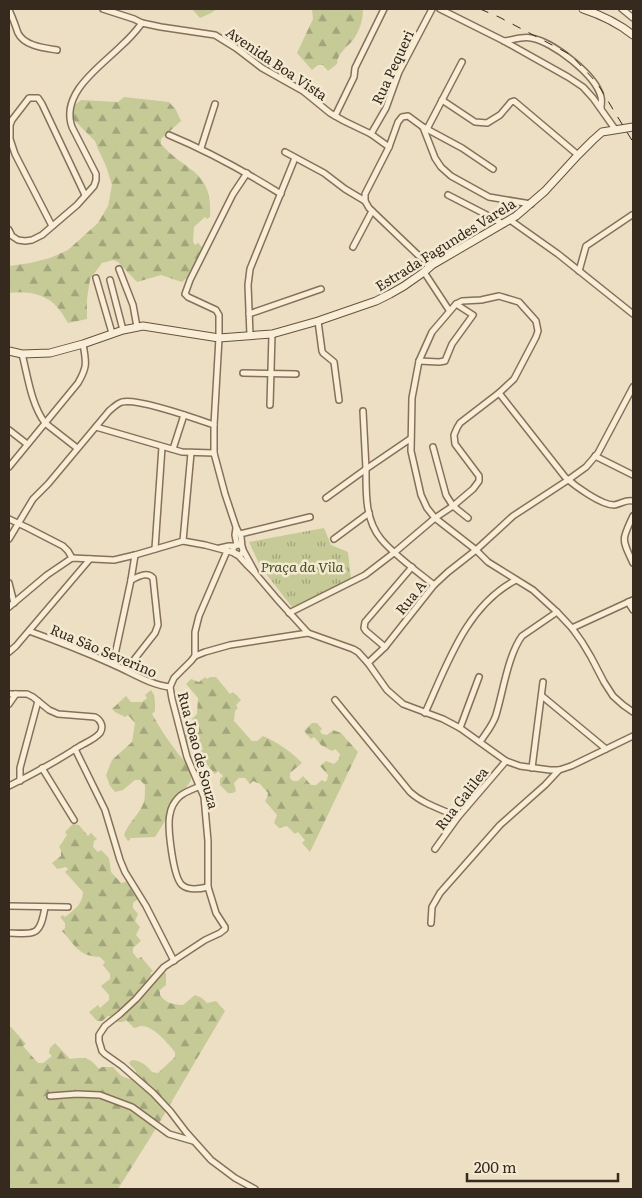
<svg xmlns="http://www.w3.org/2000/svg" width="642" height="1198" font-family="Literata,serif">
  <style>
    .grass { fill: url(#grass-tufts) }
    .forest { fill: url(#forest-firs) }
    .lines { fill: none; stroke-linecap: round; stroke-linejoin: round }
    .street-casing { stroke: #86705a; stroke-width: 8 }
    .secondary-casing { stroke: #68523d; stroke-width: 9 }
    .street { stroke: #f8edd6; stroke-width: 5 }
    .secondary { stroke: #f8edd6; stroke-width: 7 }
    .rail { stroke: #36291e; stroke-width: 1; stroke-dasharray: 9 9; stroke-linecap: butt }
    .labels { text-anchor: middle; dominant-baseline: central; stroke-width: 5; stroke-linejoin: round; paint-order: stroke }
    .street-label { font-size: 14px; fill: #36291e; stroke: #f4ead2 }
    .park-label { font-size: 14px; font-style: italic; fill: #485225; stroke: #f4ead2 }
  </style>
  <defs>
    <pattern id="grass-tufts" width="24" height="20" patternUnits="userSpaceOnUse" patternTransform="scale(1.25)"><rect width="24" height="20" fill="#c6ca97"/><path d="M3 7l-1-3M5 7V3M7 7l1-3M15 17l-1-3M17 17v-4M19 17l1-3" fill="none" stroke="#a2a47b"/></pattern>
    <pattern id="forest-firs" width="22" height="20" patternUnits="userSpaceOnUse" patternTransform="scale(1.25)"><rect width="22" height="20" fill="#c6ca97"/><path d="M5 1l3.5 6h-7zM16 11l3.5 6h-7z" fill="#a2a47b"/></pattern>
  </defs>
  <rect width="100%" height="100%" fill="#eddfc3"/>
  <path class="grass" d="M324 528 331 545 348 552 351 579 292 607 260 566 249 542Z"/>
  <g class="forest">
    <path d="M192 9H217L211 13 200 18Z"/>
    <path d="M312 9H363C363 20 360 30 353 40 347 47 337 54 337 64L328 71 323 65H318L312 70 297 53 313 19Z"/>
    <path d="M124 97 169 102 176 110 181 121 161 139V144C186 173 213 169 210 217L207 219 205 217 194 227 193 242 195 245 198 243 206 251 191 274 182 282 161 275 137 282 118 262 113 260 102 263 90 279 87 299V319L68 323C65 318 61 311 57 307 45 293 26 291 9 293V266L30 263 50 258 68 250 98 223 108 206 112 185 106 166 98 149 95 141 66 112 81 100 118 102Z"/>
    <path d="M205 677 207 679 210 677H216L230 694 233 692 241 700 236 705 238 708 235 711 234 721 252 741H257L263 736C277 742 292 752 302 763L290 773V778L293 781H298L303 776 311 785H316L322 780 325 782 327 780 328 775 320 766 326 761 334 764 339 759 340 754 335 749 332 751 321 745 314 737 311 739 304 731 312 723H317L322 729 320 731 322 734 327 735 333 730 341 733 358 752 310 852 302 843 305 840 298 832 295 834 287 826 279 828 274 823 277 815 265 801 267 798 268 793 260 784 253 781 250 784 245 778H239L234 783 236 791 233 793H228L220 785V779L223 776 218 771 215 774 205 762 201 751 203 749 198 743 190 745 183 737 188 732 191 735H196L199 732V727L192 719 197 714 198 698 186 684 191 679 199 682Z"/>
    <path d="M151 690C156 696 155 704 155 711L152 714C163 734 176 752 192 770L191 780 155 837 131 838 128 841 124 835C128 823 139 815 144 802 145 798 145 791 145 785L140 780H135L123 790 115 792 110 786 106 775 112 760 132 742 135 723 128 715 125 717 115 712 112 709 126 696 131 702H142L147 698 145 695Z"/>
    <path d="M73 824 79 825 88 836 91 833 97 839 94 841 93 847 98 852 101 850 109 858 111 872 121 883 129 881 139 898 133 903V908L138 914 135 921 140 927 136 935 141 941 133 948V953L138 959 141 957 153 971 150 973 153 976H158L164 971 166 974V985L160 990V995C167 1004 172 1004 183 1005L195 995 202 998 207 1003 216 1001 225 1011 155 1130 118 1189H9V1028L11 1027 26 1044 23 1046 38 1063H43L52 1056 49 1053 50 1048 55 1043 70 1059C86 1057 89 1057 99 1069L102 1067H113C119 1074 123 1079 133 1079L136 1077V1071L129 1063 132 1060C142 1061 146 1065 152 1072L158 1073 175 1057V1052C167 1043 155 1027 142 1026 139 1026 136 1028 134 1028L126 1020 123 1022H118L113 1016H108L102 1021H97L89 1012 98 1005 100 1008 109 1000V995L101 986 110 979V974L103 965 105 962 100 957C78 956 76 946 62 931L65 928V923L60 917 63 915 65 917C75 909 82 905 83 892L65 872 68 869 66 867 57 869 52 863 61 856V850L59 847 67 835 65 832Z"/>
  </g>
  <g class="lines">
    <defs>
      <g id="street">
        <path d="M103 9 134 19 142 23 161 27 215 35 236 48 262 68 303 91 330 113 344 121 371 134 389 147"/>
        <path d="M440 9 504 41 568 77 583 87 593 98 615 129"/>
        <path d="M622 9 633 18"/>
        <path d="M9 10C13 18 15 25 18 33 24 46 45 48 57 50"/>
        <path d="M504 41C513 40 523 36 531 38 552 41 596 75 601 97 602 100 601 105 601 108"/>
        <path d="M442 100 475 122 487 123 500 115 511 102 514 101 578 155"/>
        <path d="M335 116 354 77 355 68 384 9"/>
        <path d="M423 127 435 158 441 167 451 176 489 197 531 204"/>
        <path d="M427 129 462 62"/>
        <path d="M371 134 386 108 399 72 432 9"/>
        <path d="M169 135C210 152 244 171 281 194"/>
        <path d="M201 148 215 104"/>
        <path d="M285 152 324 173 345 189 365 201 369 208 418 255 432 265"/>
        <path d="M448 195 483 213 503 224"/>
        <path d="M365 201V194L389 147 398 122 402 117 408 116 423 127 462 148 493 169"/>
        <path d="M510 220 558 254 633 314"/>
        <path d="M52 226 15 154 10 139V125L12 120 29 98H38L42 104 85 195"/>
        <path d="M9 230 12 236 18 240 25 241 32 240 42 235 77 205 94 186 96 180V174L72 127C60 93 100 67 121 46 129 39 136 31 142 23"/>
        <path d="M353 247 372 211"/>
        <path d="M119 269 133 305 137 327"/>
        <path d="M579 271 586 246 632 215"/>
        <path d="M424 272 449 310"/>
        <path d="M96 278 112 333"/>
        <path d="M110 280 123 330"/>
        <path d="M249 314 321 289"/>
        <path d="M318 321 322 351 323 353 334 362 339 400"/>
        <path d="M250 335 248 285 250 269 295 158"/>
        <path d="M22 354C28 377 31 404 45 423L77 448"/>
        <path d="M419 361 439 362 445 361 452 344 473 315 456 304"/>
        <path d="M243 373 296 374"/>
        <path d="M499 393 565 477C575 486 601 505 614 505 621 504 626 499 633 501"/>
        <path d="M270 405 272 334"/>
        <path d="M363 411C364 430 365 450 366 469 366 493 365 520 381 539 394 555 418 572 434 585"/>
        <path d="M96 427 182 452 214 453"/>
        <path d="M9 430 27 444"/>
        <path d="M433 447 446 495 453 506 468 518"/>
        <path d="M173 449 184 415"/>
        <path d="M595 456 633 475"/>
        <path d="M9 467 78 383C88 366 86 362 83 344"/>
        <path d="M326 498 366 469 410 439"/>
        <path d="M633 516C621 541 622 539 633 563"/>
        <path d="M9 519 28 528 63 546 68 551 72 558"/>
        <path d="M236 528 235 535 237 545"/>
        <path d="M240 534 310 517"/>
        <path d="M9 539 33 499 48 484 109 411C113 408 116 404 122 402 137 398 197 419 214 425"/>
        <path d="M334 539 369 513"/>
        <path d="M183 541 191 453"/>
        <circle cx="238" cy="550" r="5"/>
        <path d="M242 547 241 537 236 527 225 494 214 453V425L219 338V315L216 310 188 297 185 294 190 280 233 194 247 173"/>
        <path d="M220 548 229 546H235"/>
        <path d="M155 549 162 447"/>
        <path d="M243 550 255 572"/>
        <path d="M237 554 248 566 255 573 277 599 308 633 353 649 358 652 368 663 387 690 403 704 443 719 460 728 506 761 520 766 550 770H559L571 766 633 736"/>
        <path d="M9 583 14 603"/>
        <path d="M628 602 633 610"/>
        <path d="M9 607 47 575 72 558 114 560 135 555 183 541 205 545 235 553"/>
        <path d="M289 613 365 575 395 552 435 518 453 506 473 489 479 481V476L455 444 454 435 457 428 460 423 499 393 514 379 536 337 538 331 536 321 519 302 499 296 481 300 462 301 456 304 432 332 419 361 412 398 411 451 421 495 427 508 435 518 476 550 488 562 533 590 557 612 572 628 582 642 591 657 604 682 613 696 623 705 633 712"/>
        <path d="M572 628 633 600"/>
        <path d="M29 631C57 641 85 652 112 664 131 672 150 685 170 687"/>
        <path d="M385 647 366 631 364 628 365 622 412 567"/>
        <path d="M9 652 16 646 90 559"/>
        <path d="M195 656V632L199 616 227 551"/>
        <path d="M368 663 385 647 434 585 448 572 476 550 513 516 568 480 586 467 598 453 633 387"/>
        <path d="M113 664 131 580 135 555"/>
        <path d="M126 670 155 633 158 625 153 578C147 571 138 577 131 580"/>
        <path d="M9 694H27L33 697 49 710 58 714 95 717C101 720 104 727 100 733 95 739 87 742 80 746 57 761 33 774 9 786"/>
        <path d="M542 696 606 749"/>
        <path d="M335 700 410 792C423 804 441 809 458 817"/>
        <path d="M9 704 16 694"/>
        <path d="M425 713C447 665 466 606 516 580"/>
        <path d="M460 728 479 677"/>
        <path d="M480 742C486 733 493 725 496 715 503 692 508 655 522 636L557 612"/>
        <path d="M75 749 105 810 120 860 125 872 146 906 174 961"/>
        <path d="M42 768 74 820"/>
        <path d="M532 768 543 682"/>
        <path d="M20 781V768L38 701"/>
        <path d="M200 786C194 789 184 792 179 797 175 801 171 808 170 814 167 826 173 877 182 885 189 891 200 889 208 887"/>
        <path d="M435 849 458 817 506 761"/>
        <path d="M9 906 68 907"/>
        <path d="M431 923 432 907 440 893 500 825 545 785 559 770"/>
        <path d="M9 933C36 934 40 936 45 907"/>
        <path d="M50 1096 77 1094 100 1095 132 1107 169 1134 193 1141"/>
        <path d="M255 1189 235 1178 211 1160 186 1132 170 1111 153 1093 122 1066 105 1054 102 1051 99 1041V1035L105 1026 120 1014 136 999 164 967 205 940 220 933 225 929V927L216 913 208 887V841L204 797 187 757 172 699 170 687 174 678 191 661 195 656 205 652 230 645 308 633"/>
      </g>
      <g id="secondary">
        <path d="M583 9C601 15 618 23 633 35"/>
        <path d="M9 351 22 354 50 353 83 344 123 330 143 326 219 338 272 334 318 321 376 301 390 294 404 286 424 272 432 265 516 216 545 191 578 155 593 140 602 132 633 127"/>
      </g>
    </defs>
    <use href="#street" class="street-casing"/>
    <use href="#secondary" class="secondary-casing"/>
    <use href="#street" class="street"/>
    <use href="#secondary" class="secondary"/>
    <path class="rail" d="M480 9 499 17 571 55 597 83 633 142"/>
  </g>
  <g class="labels">
    <g class="street-label">
      <text transform="translate(277 63) rotate(34)">Avenida Boa Vista</text>
      <text transform="translate(392 67) rotate(-65)">Rua Pequeri</text>
      <text transform="translate(445 244) rotate(-32)">Estrada Fagundes Varela</text>
      <text transform="translate(410 597) rotate(-51)">Rua A</text>
      <text transform="translate(104 650) rotate(23)">Rua São Severino</text>
      <text transform="translate(199 750) rotate(75)">Rua Joao de Souza</text>
      <text transform="translate(461 798) rotate(-52)">Rua Galilea</text>
    </g>
    <g class="park-label">
      <text x="302" y="566">Praça da Vila</text>
    </g>
  </g>
  <rect width="642" height="1198" fill="none" stroke="#36291e" stroke-width="20"/>
  <path d="M467 1173v8h151v-8" fill="none" stroke="#36291e" stroke-width="2.5"/>
  <text x="474" y="1173" font-size="15" fill="#36291e" stroke="#f4ead2" stroke-width="4" paint-order="stroke">200 m</text>
</svg>
